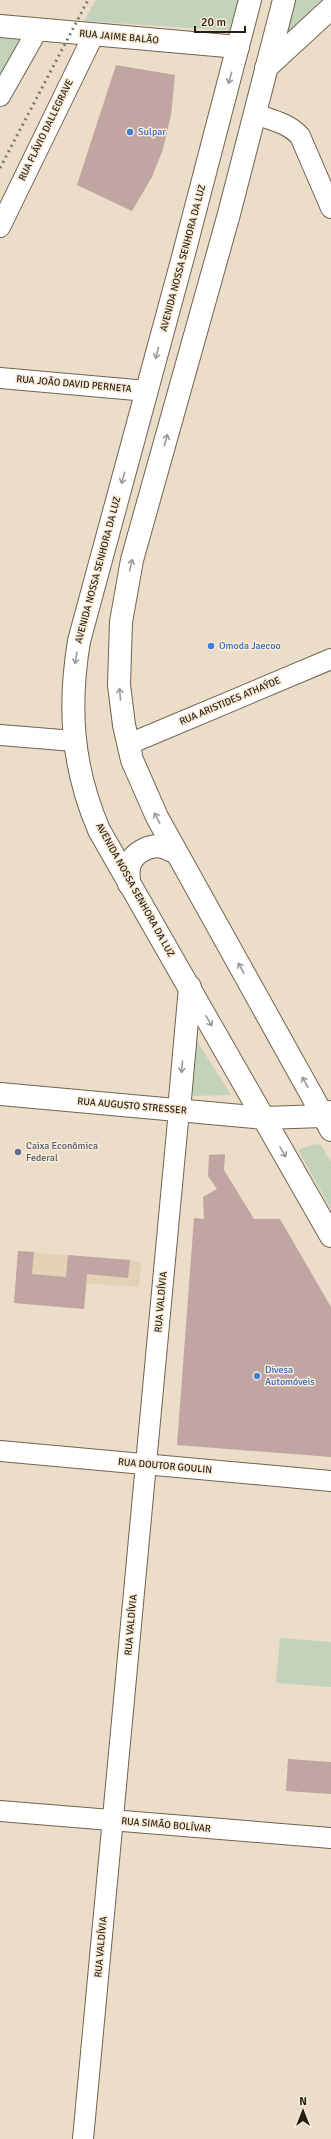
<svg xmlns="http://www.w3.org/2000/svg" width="331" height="2139" font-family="Signika,sans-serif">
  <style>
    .built { fill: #e4d1b6 }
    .green { fill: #c3d2ba }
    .building { fill: #c0a5a2 }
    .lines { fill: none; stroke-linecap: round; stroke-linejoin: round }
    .minor-casing { stroke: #706351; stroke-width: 22 }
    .tertiary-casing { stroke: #706351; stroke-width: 24 }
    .secondary-casing { stroke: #706351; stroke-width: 24 }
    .minor { stroke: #fff; stroke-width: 20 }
    .tertiary { stroke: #fff; stroke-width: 22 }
    .secondary { stroke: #fff; stroke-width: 22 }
    .rail { stroke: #82786a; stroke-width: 3; stroke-dasharray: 2 4; stroke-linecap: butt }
    .oneway { stroke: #9c9a97 }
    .shop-dot { fill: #3f7fe0; stroke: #f9ead5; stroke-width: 1.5 }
    .service-dot { fill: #5c6f8a; stroke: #f9ead5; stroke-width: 1.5 }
    .labels { text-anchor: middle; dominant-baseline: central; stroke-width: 3; stroke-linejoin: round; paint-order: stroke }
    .street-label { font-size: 10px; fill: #241f17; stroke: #f9ead5 }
    .shop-label { font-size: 10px; fill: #366cbe; stroke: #f9ead5; text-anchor: start }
    .service-label { font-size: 10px; fill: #4e5e75; stroke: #f9ead5; text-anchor: start }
  </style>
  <rect width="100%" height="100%" fill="#ebddc8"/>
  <path class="built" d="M18 1251 141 1262 139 1287 87 1283 84 1309 14 1303Z"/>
  <g class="green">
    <path d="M96 0H242L235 31 84 21Z"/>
    <path d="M295 0H321L287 33Z"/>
    <path d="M0 37 26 39 0 83Z"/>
    <path d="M193 1035 231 1095 189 1096Z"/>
    <path d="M315 1144 321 1145 331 1162V1209L298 1150Z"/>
    <path d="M280 1638 331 1642V1687L276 1683Z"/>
  </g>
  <g class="building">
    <path d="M116 65 175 75 171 115 163 149 152 177 132 211 77 185Z"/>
    <path d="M225 1154 224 1170 254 1219H280L331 1307V1457L177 1445 194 1218 204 1219 203 1197 217 1189 208 1176 209 1155Z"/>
    <path d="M18 1251 34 1252 32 1274 66 1277 68 1255 130 1260 128 1278 87 1274 84 1309 14 1303Z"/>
    <path d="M288 1759 331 1762V1794L286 1791Z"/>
  </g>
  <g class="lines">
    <defs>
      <g id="minor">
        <path d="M0 96 38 29"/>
        <path d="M255 114C272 120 288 123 300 136L331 208"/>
        <path d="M0 227 94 34"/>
        <path d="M0 378 147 391"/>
        <path d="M0 735 74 741"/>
        <path d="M129 744 331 659"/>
        <path d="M0 1451 331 1481"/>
        <path d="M0 1811 331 1838"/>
        <path d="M83 2139 179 1110"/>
      </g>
      <g id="tertiary">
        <path d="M0 26 238 47"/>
        <path d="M266 68 331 8"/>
      </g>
      <g id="secondary">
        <path d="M250 0 183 257 79 641C68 708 72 767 99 830L331 1236"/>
        <path d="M284 0 229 214 132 560 121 622 119 685 124 725 132 760 157 817 331 1130"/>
        <path d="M129 884C129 879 128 873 129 868 131 853 150 844 163 847 167 848 172 851 175 852"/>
        <path d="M0 1094 264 1118 323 1116 331 1112"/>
        <path d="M179 1110 190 987"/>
      </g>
    </defs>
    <use href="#minor" class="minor-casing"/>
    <use href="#tertiary" class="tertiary-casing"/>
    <use href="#secondary" class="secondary-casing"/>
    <use href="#minor" class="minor"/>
    <use href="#tertiary" class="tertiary"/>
    <use href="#secondary" class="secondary"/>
    <path class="rail" d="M0 168 88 0"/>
  </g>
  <defs><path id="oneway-shaft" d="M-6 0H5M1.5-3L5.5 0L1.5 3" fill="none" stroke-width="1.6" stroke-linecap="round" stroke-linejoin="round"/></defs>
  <g class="oneway">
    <use href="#oneway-shaft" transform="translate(230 78) rotate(105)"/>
    <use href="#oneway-shaft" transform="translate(157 353) rotate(105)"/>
    <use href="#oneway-shaft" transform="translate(166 440) rotate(-74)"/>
    <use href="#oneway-shaft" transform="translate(123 478) rotate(106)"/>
    <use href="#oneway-shaft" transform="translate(131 565) rotate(-77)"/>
    <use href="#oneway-shaft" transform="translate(76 658) rotate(99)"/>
    <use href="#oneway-shaft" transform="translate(120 694) rotate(-95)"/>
    <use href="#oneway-shaft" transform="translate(157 818) rotate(-117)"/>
    <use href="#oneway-shaft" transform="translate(241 968) rotate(-119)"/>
    <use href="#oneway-shaft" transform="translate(209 1021) rotate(60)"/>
    <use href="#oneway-shaft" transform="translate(182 1067) rotate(95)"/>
    <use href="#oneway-shaft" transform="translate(305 1082) rotate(-119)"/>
    <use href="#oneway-shaft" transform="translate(283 1152) rotate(60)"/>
  </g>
  <g class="shop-dot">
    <circle cx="130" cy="132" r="4"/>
    <circle cx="211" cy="646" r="4"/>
    <circle cx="257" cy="1376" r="4"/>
  </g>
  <circle class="service-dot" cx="18" cy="1152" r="4"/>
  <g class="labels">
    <g class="street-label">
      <text transform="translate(119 37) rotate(5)">RUA JAIME BALÃO</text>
      <text transform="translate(46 130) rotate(-64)">RUA FLÁVIO DALLEGRAVE</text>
      <text transform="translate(183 258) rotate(-75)">AVENIDA NOSSA SENHORA DA LUZ</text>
      <text transform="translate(74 384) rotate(5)">RUA JOÃO DAVID PERNETA</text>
      <text transform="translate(98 570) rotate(-75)">AVENIDA NOSSA SENHORA DA LUZ</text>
      <text transform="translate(230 701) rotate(-23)">RUA ARISTIDES ATHAÝDE</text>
      <text transform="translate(135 890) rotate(61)">AVENIDA NOSSA SENHORA DA LUZ</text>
      <text transform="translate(132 1106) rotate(5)">RUA AUGUSTO STRESSER</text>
      <text transform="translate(161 1302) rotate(-85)">RUA VALDÍVIA</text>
      <text transform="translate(165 1466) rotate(5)">RUA DOUTOR GOULIN</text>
      <text transform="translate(131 1625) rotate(-85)">RUA VALDÍVIA</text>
      <text transform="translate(166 1825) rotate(5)">RUA SIMÃO BOLÍVAR</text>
      <text transform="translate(101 1947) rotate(-85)">RUA VALDÍVIA</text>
    </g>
    <g class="shop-label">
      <text x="138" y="132">Sulpar</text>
      <text x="219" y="646">Omoda Jaecoo</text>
      <text x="265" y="1370">Divesa<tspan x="265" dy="12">Automóveis</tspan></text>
    </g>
    <g class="service-label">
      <text x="26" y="1146">Caixa Econômica<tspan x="26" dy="12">Federal</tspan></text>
    </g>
  </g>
  <g transform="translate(303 2111)" stroke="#f9ead5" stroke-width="3" paint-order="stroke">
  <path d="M0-3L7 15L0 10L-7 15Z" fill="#241f17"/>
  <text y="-6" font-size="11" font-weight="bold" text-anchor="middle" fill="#241f17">N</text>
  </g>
  <path d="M195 26v6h50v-6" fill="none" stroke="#241f17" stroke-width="2"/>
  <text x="201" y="26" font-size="12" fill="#241f17" stroke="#f9ead5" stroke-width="3" paint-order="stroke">20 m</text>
</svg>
